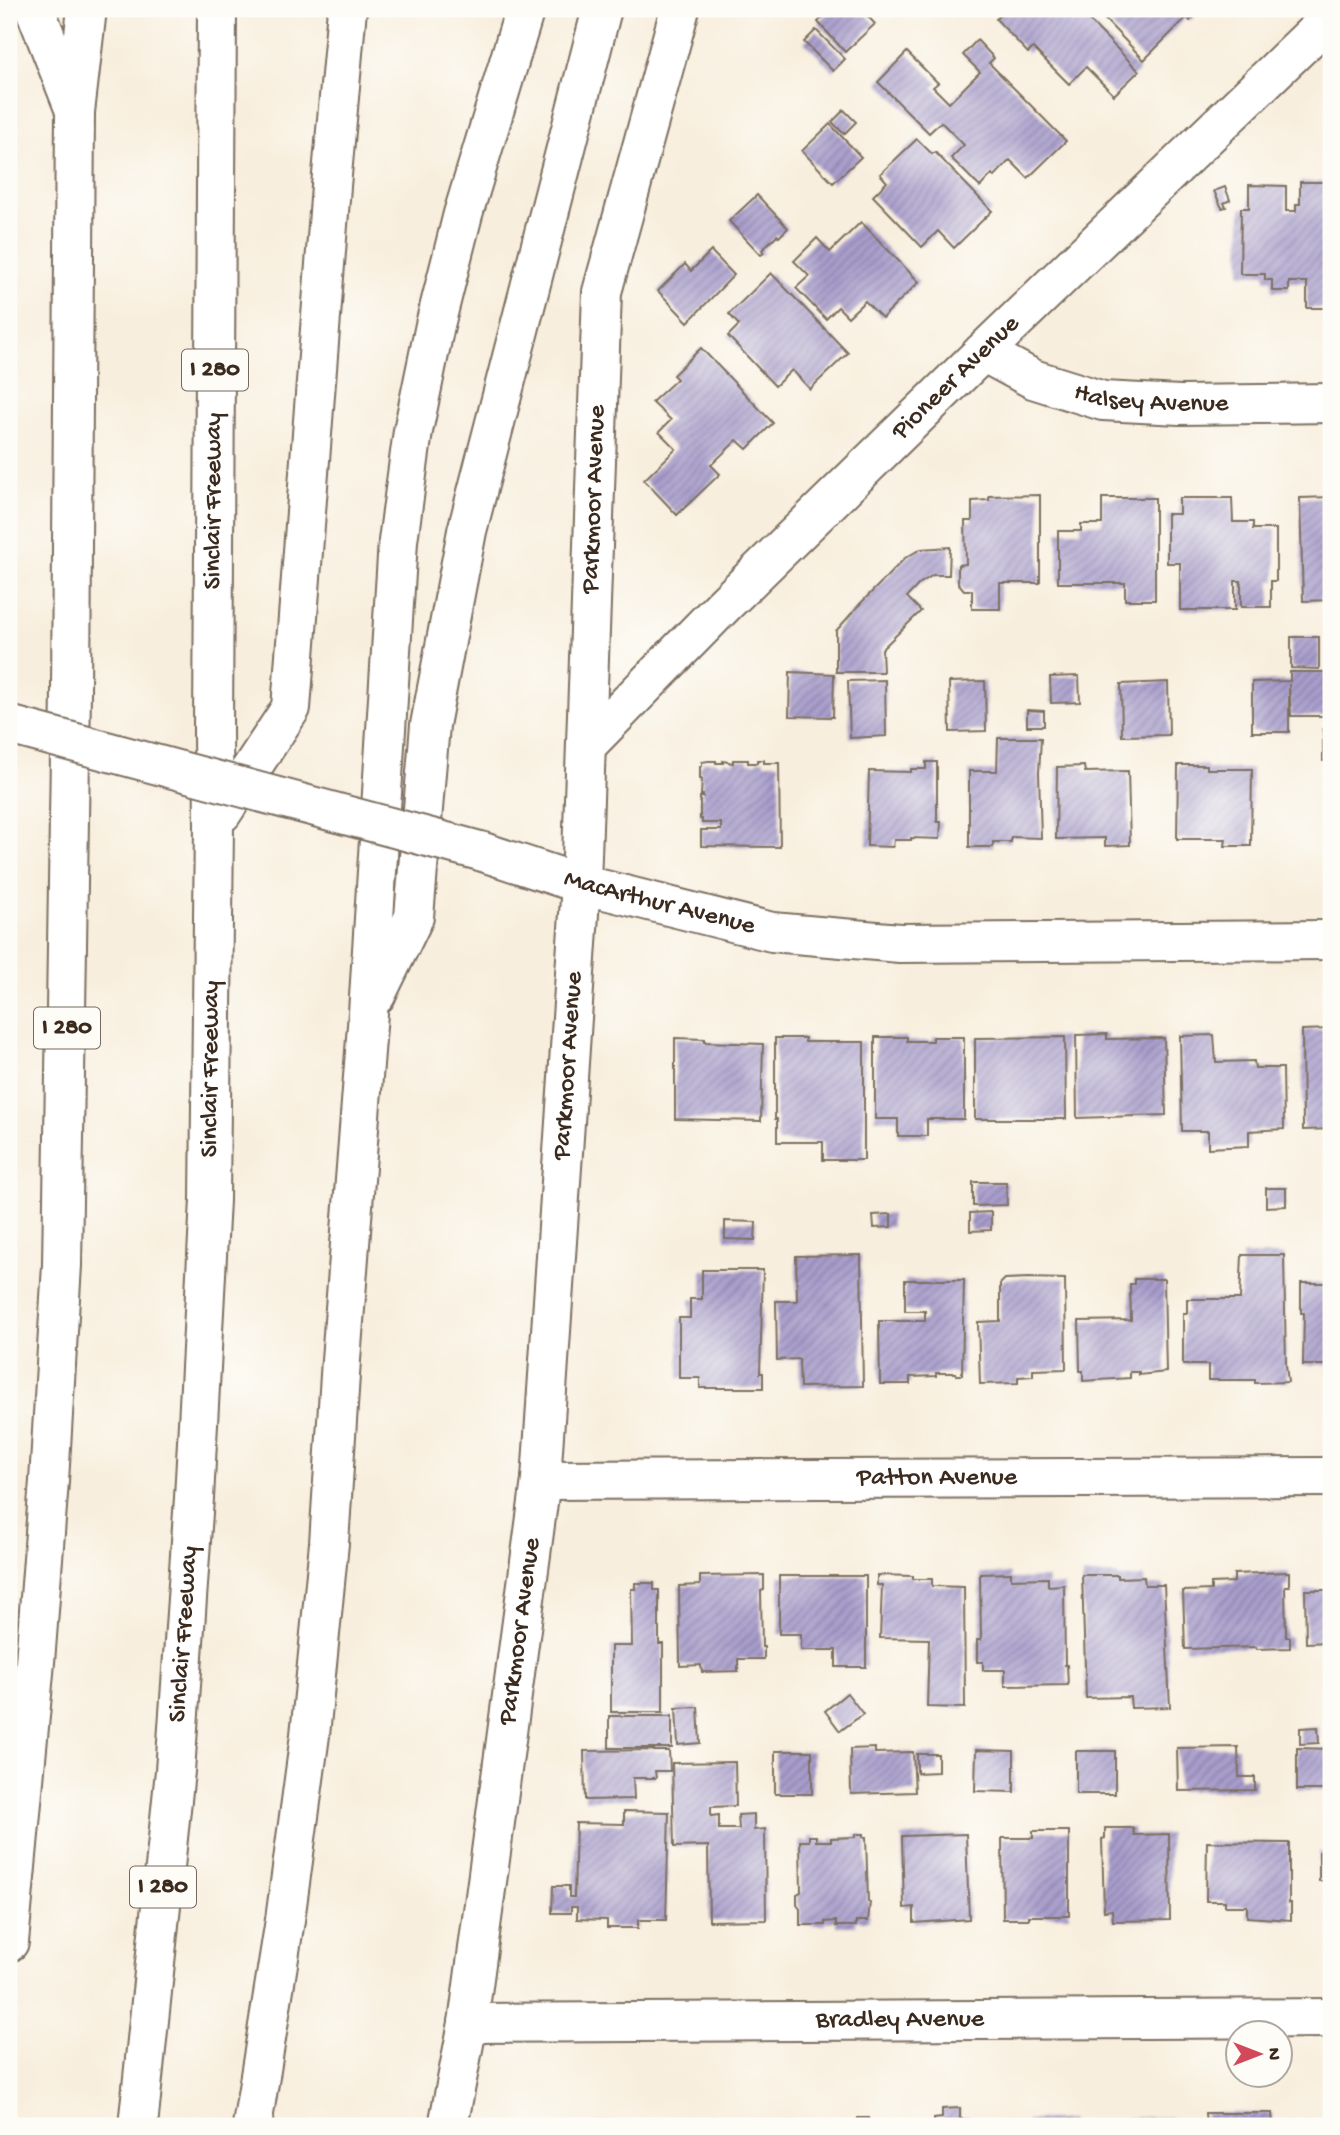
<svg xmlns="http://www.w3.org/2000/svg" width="1340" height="2135" font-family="'Gochi Hand',sans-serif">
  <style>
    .building { fill: url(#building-hatch) }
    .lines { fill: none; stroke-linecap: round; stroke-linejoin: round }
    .street-casing { stroke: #7d6f61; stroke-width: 42 }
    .secondary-casing { stroke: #7d6f61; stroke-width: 42 }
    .highway-casing { stroke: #7d6f61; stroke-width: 42 }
    .street { stroke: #fff; stroke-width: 38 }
    .secondary { stroke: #fff; stroke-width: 38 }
    .highway { stroke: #fff; stroke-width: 38 }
    .secondary-bridge-casing { stroke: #7d6f61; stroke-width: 42; stroke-linecap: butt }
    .secondary-bridge { stroke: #fff; stroke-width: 38 }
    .labels { text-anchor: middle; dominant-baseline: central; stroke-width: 5; stroke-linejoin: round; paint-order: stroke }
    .shield { fill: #fdfcf7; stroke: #75695f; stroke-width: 2 }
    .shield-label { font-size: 24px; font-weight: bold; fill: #3b2a1e }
    .street-label { font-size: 26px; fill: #3b2a1e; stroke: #fdfcf7 }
  </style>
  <defs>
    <pattern id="building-hatch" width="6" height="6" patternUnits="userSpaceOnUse" patternTransform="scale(1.75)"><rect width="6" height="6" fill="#a89dcc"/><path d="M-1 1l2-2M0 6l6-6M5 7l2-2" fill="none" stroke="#8a80a5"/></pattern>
  </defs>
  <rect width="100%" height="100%" fill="#fdfcf7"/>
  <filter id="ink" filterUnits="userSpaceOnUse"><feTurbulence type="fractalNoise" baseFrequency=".0143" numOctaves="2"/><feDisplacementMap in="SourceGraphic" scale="14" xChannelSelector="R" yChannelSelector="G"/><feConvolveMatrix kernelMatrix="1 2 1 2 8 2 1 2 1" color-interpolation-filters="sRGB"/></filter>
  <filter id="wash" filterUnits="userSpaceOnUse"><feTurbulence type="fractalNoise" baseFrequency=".00686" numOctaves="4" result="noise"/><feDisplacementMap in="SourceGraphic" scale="28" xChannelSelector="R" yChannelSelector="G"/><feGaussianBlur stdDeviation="1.57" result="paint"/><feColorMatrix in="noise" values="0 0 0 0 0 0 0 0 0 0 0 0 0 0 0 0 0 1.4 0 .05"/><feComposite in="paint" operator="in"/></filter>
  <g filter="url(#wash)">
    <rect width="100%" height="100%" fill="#f8eedd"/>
    <g id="blocks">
      <g class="building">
        <path d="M832 9H861L875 24 845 52 818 22Z"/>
        <path d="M1007 9H1078L1139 71 1114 95 1086 67 1069 84 1033 48 1028 53 996 19Z"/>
        <path d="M1095 9H1201L1190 21 1187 17 1144 60Z"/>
        <path d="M816 30 845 59 833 71 804 42Z"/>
        <path d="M977 40 994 58 989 63 1066 141 1028 178 1010 160 994 177 992 174 980 187 951 158 964 145 941 122 929 133 878 82 907 52 938 83 933 87 949 103 980 72 963 55Z"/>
        <path d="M844 110 856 122 844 134 832 122Z"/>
        <path d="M830 124 861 157 833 183 802 151Z"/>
        <path d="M917 139 932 154 935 152 992 211 954 248 938 231 922 247 873 196 887 182 880 174Z"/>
        <path d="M1300 182H1331V308H1307V282H1289V291H1272V280H1265V274H1240L1241 208H1249V185L1286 186V211H1296V204H1300Z"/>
        <path d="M1225 187 1230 200 1224 203 1226 207 1222 208 1214 191Z"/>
        <path d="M757 195 788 228 779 237 777 235 762 250 764 253 761 255 729 221Z"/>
        <path d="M861 222 919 282 882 318 865 301 848 317 838 307 826 319 796 288 809 276 794 261 817 238 830 252Z"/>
        <path d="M711 251 734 275 688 322 658 291 685 264 691 271Z"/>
        <path d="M771 273 848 353 810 389 792 370 775 386 728 336 739 325 729 314Z"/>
        <path d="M701 348 773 423 747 449 737 440 711 465 720 474 677 515 644 480 676 449 659 432 671 420 652 402 677 379 673 375Z"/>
        <path d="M1040 495V583H1000V609H972V590H964L958 583V565L966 564 965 521H972V501L989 500V496Z"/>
        <path d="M1331 497V600L1303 601 1300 498Z"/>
        <path d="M1102 498H1155V600H1125V583H1058V531H1081V524H1102Z"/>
        <path d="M1179 498H1232L1233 522H1253V529H1276V581H1271V607H1241V581H1235V610H1180V563H1167V514H1179Z"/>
        <path d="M950 547 949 575H933L919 584 907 597 921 611 882 649 883 672H836V631L860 604 905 558 921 549Z"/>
        <path d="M1291 637H1319V669L1291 668Z"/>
        <path d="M790 672 834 674 833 717 789 716Z"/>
        <path d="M1290 672H1331V716H1291L1289 684V732H1252V682L1290 681Z"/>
        <path d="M1079 676 1080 702 1051 703 1050 677Z"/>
        <path d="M885 680 886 736 850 738 848 681Z"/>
        <path d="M985 681 986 731 950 732 949 682Z"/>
        <path d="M1168 682 1169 735 1122 736 1121 684Z"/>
        <path d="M1027 710 1044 711V726H1027Z"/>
        <rect x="1323" y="729" width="8" height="32"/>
        <path d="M998 738H1041L1039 773 1041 838 1011 837V842H993V847H969V771H997Z"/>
        <path d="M733 760H748V763H757V760H764V763H779L780 847 701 846V830H721V823H702V819H700V797H703V795H701L702 779H700V766H702V762L708 761H716V763H723V761L733 763Z"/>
        <path d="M926 762H937V822H941L940 839 911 838V840H894L893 847 867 846 869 771 911 772V769H926Z"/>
        <path d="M1178 765H1207V769H1252L1251 846H1225L1226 839H1177Z"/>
        <path d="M1084 766 1085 772 1128 771 1130 845 1105 846V838L1056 839 1057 767Z"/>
        <path d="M1331 1029V1129L1303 1130 1302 1030Z"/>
        <path d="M1107 1034V1039L1164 1038 1166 1115 1077 1118 1076 1035Z"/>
        <path d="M1214 1035 1216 1062 1254 1061 1255 1068H1283L1284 1129 1249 1131V1146L1208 1148V1131H1182L1180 1036Z"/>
        <path d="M875 1037H907V1041H933V1037H964V1119H927V1136H898V1119H875Z"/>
        <path d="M1065 1037 1066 1119H975V1038Z"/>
        <path d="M675 1038 705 1039V1042L763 1044 761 1121 675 1119Z"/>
        <path d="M775 1038H805V1042H864V1160H823V1142H777V1119H775Z"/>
        <path d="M973 1182H1006L1007 1205 973 1206Z"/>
        <path d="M1266 1188H1286V1206L1266 1207Z"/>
        <path d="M991 1212V1230L970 1231V1213Z"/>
        <path d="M891 1214V1227L874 1228 873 1215Z"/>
        <path d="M725 1221 756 1222 755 1240 725 1239Z"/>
        <path d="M861 1255 863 1386 800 1387 799 1359 777 1360 776 1301H797L796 1256Z"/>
        <path d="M1242 1255H1284L1286 1365 1288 1382 1255 1383V1380H1208V1365H1183V1313H1187V1299H1240Z"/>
        <path d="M702 1270H763L760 1373H763V1388H700V1378H679V1318H690V1299H702Z"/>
        <path d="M1029 1278 1065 1279 1066 1369 1033 1370V1376L1018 1377V1383L980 1384 978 1322 1000 1321V1284L1005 1279Z"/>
        <path d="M1134 1279H1164L1166 1372 1139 1375V1372H1130V1378L1083 1381V1371H1080L1079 1321 1131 1320 1130 1284H1134Z"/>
        <path d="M905 1280H964L962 1375H956V1373H936V1376L910 1377V1384H880L879 1321H925V1311H905Z"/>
        <path d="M1301 1283H1331V1373H1328V1365H1303L1304 1313H1301Z"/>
        <path d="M1289 1572V1586H1285L1286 1637H1290V1648L1257 1649 1256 1647 1185 1649 1183 1591 1211 1590V1583L1234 1582V1574Z"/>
        <path d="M1011 1573V1579L1048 1578V1586L1064 1585 1065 1665H1067L1068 1685 1005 1686V1670H983V1662H977V1640H981L980 1574Z"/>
        <path d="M764 1575V1590L761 1591 762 1647H764V1659H738V1671L702 1672 701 1665 680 1666 679 1586 700 1585V1576Z"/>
        <path d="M877 1575 913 1576V1579H932V1586L964 1587 965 1708 927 1707 929 1639 880 1638 882 1585H877Z"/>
        <path d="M1082 1575H1118V1578L1144 1577 1145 1585H1164L1170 1707 1131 1708 1130 1697 1086 1698Z"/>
        <path d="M779 1576H866V1667H836V1650H801V1634H779Z"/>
        <path d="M635 1583H654V1590H659V1644H663V1712H611V1646H632L631 1589H635Z"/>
        <path d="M1305 1590H1331V1642L1306 1643Z"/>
        <path d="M847 1693 863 1714 840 1731 825 1711Z"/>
        <path d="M698 1707 700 1743 678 1745 676 1708Z"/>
        <rect x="609" y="1716" width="63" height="32"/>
        <path d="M1318 1727 1319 1743 1300 1744V1728Z"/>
        <path d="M1238 1747 1239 1777H1255V1790L1178 1791 1177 1748Z"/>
        <path d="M875 1748V1753L913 1752 915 1792 851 1794 850 1749Z"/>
        <path d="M1297 1748 1331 1749V1790H1297Z"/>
        <path d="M654 1750V1751H669L670 1771H655L656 1778H633L634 1799 585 1800 584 1751Z"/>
        <path d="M976 1750 1014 1751V1792L975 1791Z"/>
        <rect x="775" y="1751" width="37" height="43"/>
        <rect x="1076" y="1751" width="39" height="43"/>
        <path d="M917 1754H938V1772L917 1773Z"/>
        <path d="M735 1762 736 1806 711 1807V1816L719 1815V1829H739L738 1815 754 1814V1830L765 1829 766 1920 709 1921 708 1846 674 1847 672 1763Z"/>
        <path d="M624 1811 669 1812 666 1920H638V1928H607V1920L577 1919V1907H571V1913H552L553 1886H569V1897H574L576 1823 624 1824Z"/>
        <path d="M1105 1828H1133L1134 1835 1169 1834 1170 1920 1113 1921 1112 1910 1104 1911 1102 1839 1105 1838Z"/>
        <path d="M1033 1831H1069V1916H1029V1919H1003L1002 1838H1033Z"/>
        <path d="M855 1834H863V1837H866L868 1902H870L868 1921H856V1926H836V1921L825 1922V1925H800V1909L797 1905V1894L801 1892 800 1841H809V1836H816V1841H831V1838L855 1837Z"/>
        <path d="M966 1834 969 1919 914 1923V1907L904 1908 902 1836Z"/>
        <path d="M1207 1842 1289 1843V1903H1291V1920L1247 1917V1906H1225V1901H1206Z"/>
        <path d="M1319 1852H1331V1910H1327V1881H1319Z"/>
        <path d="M960 2108V2119H969L970 2126H934V2119L942 2118V2109Z"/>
        <path d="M1205 2113H1272L1273 2126H1206Z"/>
        <path d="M1171 2117V2126H1126L1125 2118Z"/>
        <path d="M858 2118H869V2126H816V2122H858Z"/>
        <path d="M1027 2120H1071V2126H1005V2124H1027Z"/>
        <path d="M666 2122V2126H599V2123Z"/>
        <rect x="733" y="2123" width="35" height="3"/>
      </g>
    </g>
  </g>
  <g filter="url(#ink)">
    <use href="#blocks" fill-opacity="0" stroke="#7d6f61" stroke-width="2"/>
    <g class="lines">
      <defs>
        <g id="street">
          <path id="s1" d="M983 352 1033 379 1103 401 1180 405 1331 403"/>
          <path id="s2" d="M586 746 725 604 983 352 1331 17"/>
          <path id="s3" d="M581 884 602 292 680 9"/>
          <path id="s4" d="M541 1480 1331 1477"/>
          <path id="s5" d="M468 2023 1331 2018"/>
        </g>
        <g id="secondary">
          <path id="s6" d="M480 851 581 884 772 932 900 943 1331 940"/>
          <path id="s7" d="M448 2126 468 2023 541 1480 581 884"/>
        </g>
        <g id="highway">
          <path d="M35 9 74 108"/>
          <path d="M222 813 291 708 331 186 347 9"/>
          <path d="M376 995 414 917 430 725 467 531 602 9"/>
          <path d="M9 1942 35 1662 49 1481 62 1265 71 691 75 112 87 9"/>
          <path id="s8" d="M138 2126 175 1771 194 1498 210 1200 214 825 213 731 217 9"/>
          <path d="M252 2126 285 1920 310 1735 329 1543 341 1360 368 1013 398 541 413 431 435 325 463 214 525 9"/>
        </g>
      </defs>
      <use href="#street" class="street-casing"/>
      <use href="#secondary" class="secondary-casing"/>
      <use href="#highway" class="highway-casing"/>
      <use href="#street" class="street"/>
      <use href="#secondary" class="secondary"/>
      <use href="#highway" class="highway"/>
      <defs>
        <path id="secondary-bridge" d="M9 725 480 851"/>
      </defs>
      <use href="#secondary-bridge" class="secondary-bridge-casing"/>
      <use href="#secondary-bridge" class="secondary-bridge"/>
    </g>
  </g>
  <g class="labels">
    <g class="shield">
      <rect x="182" y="349.5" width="66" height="41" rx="5"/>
      <rect x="34" y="1007.5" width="66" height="41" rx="5"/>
      <rect x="130" y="1866.5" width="66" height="41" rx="5"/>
    </g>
    <g class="shield-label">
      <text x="215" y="370">I 280</text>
      <text x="67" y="1028">I 280</text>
      <text x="163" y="1887">I 280</text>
    </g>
    <g class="street-label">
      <text stroke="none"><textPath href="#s2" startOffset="522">Pioneer Avenue</textPath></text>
      <text stroke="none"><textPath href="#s1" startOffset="178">Halsey Avenue</textPath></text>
      <text stroke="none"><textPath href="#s3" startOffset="385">Parkmoor Avenue</textPath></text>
      <text stroke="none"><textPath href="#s8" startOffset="1628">Sinclair Freeway</textPath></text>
      <text stroke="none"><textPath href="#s6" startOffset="187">MacArthur Avenue</textPath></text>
      <text stroke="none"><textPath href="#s7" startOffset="1068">Parkmoor Avenue</textPath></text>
      <text stroke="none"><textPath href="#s8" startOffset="1060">Sinclair Freeway</textPath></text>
      <text stroke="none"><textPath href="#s4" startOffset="396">Patton Avenue</textPath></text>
      <text stroke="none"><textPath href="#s7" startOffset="500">Parkmoor Avenue</textPath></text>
      <text stroke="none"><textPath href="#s8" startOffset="494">Sinclair Freeway</textPath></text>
      <text stroke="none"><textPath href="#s5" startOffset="432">Bradley Avenue</textPath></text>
    </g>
  </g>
  <rect width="1340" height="2135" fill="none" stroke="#fdfcf7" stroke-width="35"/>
  <g transform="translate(1259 2054) rotate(90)"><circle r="33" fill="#fdfcf7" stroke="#afa8a0" stroke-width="2"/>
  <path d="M0-5L12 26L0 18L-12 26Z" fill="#d1495b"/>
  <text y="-10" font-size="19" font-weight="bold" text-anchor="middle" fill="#3b2a1e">N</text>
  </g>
</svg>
